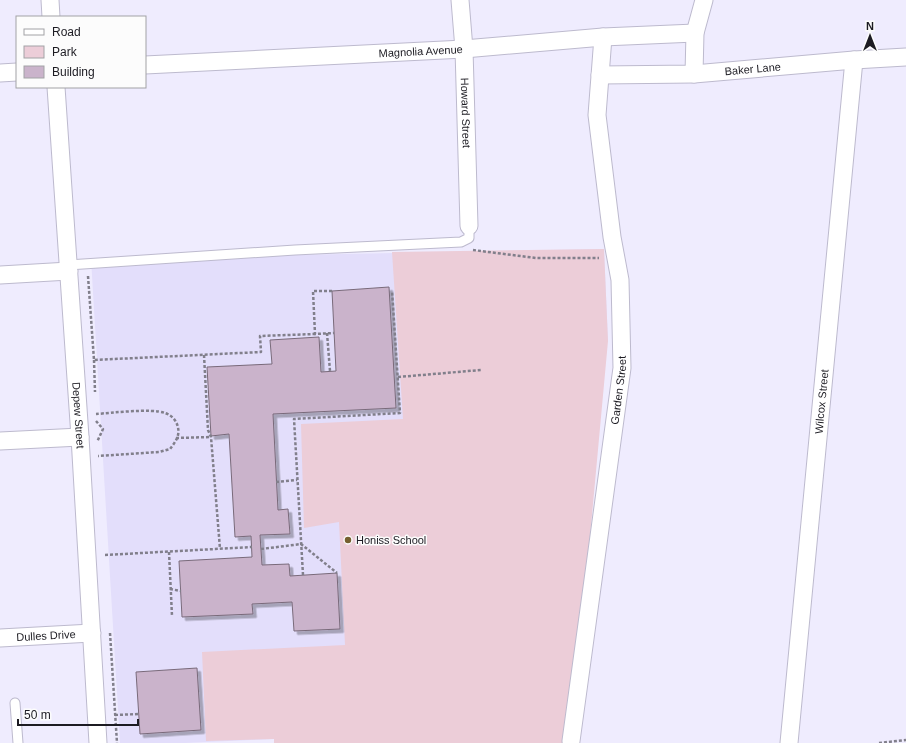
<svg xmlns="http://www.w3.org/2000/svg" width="906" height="743" font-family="Helvetica,sans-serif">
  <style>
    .built { fill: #e3defb }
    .green { fill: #eccdd8 }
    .building { fill: #cab3cb; stroke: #796a7a; filter: url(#shadow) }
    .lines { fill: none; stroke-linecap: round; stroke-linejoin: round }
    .service-casing { stroke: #bdbace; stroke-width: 11 }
    .minor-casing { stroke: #bdbace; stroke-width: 19 }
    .path { stroke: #817f8b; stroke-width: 2.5; stroke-dasharray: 3 2; stroke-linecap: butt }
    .service { stroke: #fff; stroke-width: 9 }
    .minor { stroke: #fff; stroke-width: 17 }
    .poi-dot { fill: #75602f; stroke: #fcfcfc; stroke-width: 1.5 }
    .labels { text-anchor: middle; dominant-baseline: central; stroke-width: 3; stroke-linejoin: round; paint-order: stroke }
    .street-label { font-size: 11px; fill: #1c1b22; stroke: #fcfcfc }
    .poi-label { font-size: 11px; fill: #1c1b22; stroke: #fcfcfc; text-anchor: start }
  </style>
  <defs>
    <filter id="shadow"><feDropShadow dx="3.5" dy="3.5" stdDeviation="0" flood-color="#0004"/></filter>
  </defs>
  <rect width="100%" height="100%" fill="#efecfe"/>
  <path class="built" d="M604 249 608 341 274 743V739L185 743H120L91 259Z"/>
  <path class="green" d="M604 249 608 341 571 743H274V739L206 741 202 652 345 645 339 522 304 528 301 424 403 419 392 252Z"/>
  <g class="building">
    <path d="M389 287 396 408 273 414 278 510 288 509 290 534 260 535 262 565 289 564 290 576 337 573 340 629 294 631 292 602 252 604 253 614 182 617 179 561 252 557 251 536 235 537 229 434 211 436 207 367 272 364 270 340 319 337 321 372 336 371 332 291Z"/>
    <path d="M197 668 201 730 140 734 136 672Z"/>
  </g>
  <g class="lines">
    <defs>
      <g id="service">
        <path d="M68 265 295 250 461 242 469 238V226"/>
        <path d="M15 703 18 743"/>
      </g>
      <g id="minor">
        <path d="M50 0 51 17"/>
        <path id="s1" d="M460 0 464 49 469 226"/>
        <path id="s2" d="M145 65 464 49 603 37 695 33"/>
        <path d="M0 73 17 72"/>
        <path d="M694 74 695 33 704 0"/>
        <path id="s3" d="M600 75 694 74 854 60 906 57"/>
        <path id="s4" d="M56 87 80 437 98 743"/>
        <path d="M0 275 69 271"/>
        <path d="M0 441 80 437"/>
        <path id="s5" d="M0 638 92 633"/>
        <path id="s6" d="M571 741 622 368 620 280 612 237 597 115 603 37"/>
        <path id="s7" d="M789 743 854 60"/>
      </g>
    </defs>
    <use href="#service" class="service-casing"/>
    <use href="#minor" class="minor-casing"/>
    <g class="path">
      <path d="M473 250 536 258H599"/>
      <path d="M88 276 94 360 261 352 260 336 315 334"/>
      <path d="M332 291H313L315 334 334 333"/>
      <path d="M327 333 330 371"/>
      <path d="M204 355 208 430 211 437 220 549"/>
      <path d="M94 360 95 392"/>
      <path d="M398 377 481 370"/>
      <path d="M96 414C111 413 152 408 165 413 174 416 180 425 178 435 177 440 173 445 170 449L159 452 98 456"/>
      <path d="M96 421 103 429 97 442"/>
      <path d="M176 438 211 437"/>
      <path d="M276 482 297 480"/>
      <path d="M261 549 301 544 337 573"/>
      <path d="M169 552 172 616"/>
      <path d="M105 555 252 547"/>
      <path d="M303 575 294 419 400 413 392 291"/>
      <path d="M170 589 181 591"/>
      <path d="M110 633 117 743"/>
      <path d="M115 715 139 714"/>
      <path d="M879 743 906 740"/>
    </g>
    <use href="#service" class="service"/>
    <use href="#minor" class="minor"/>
  </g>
  <circle class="poi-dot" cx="348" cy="540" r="4"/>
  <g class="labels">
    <g class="street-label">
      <text stroke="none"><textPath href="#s2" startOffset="276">Magnolia Avenue</textPath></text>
      <text stroke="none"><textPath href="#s3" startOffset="153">Baker Lane</textPath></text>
      <text stroke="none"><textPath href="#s1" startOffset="113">Howard Street</textPath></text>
      <text stroke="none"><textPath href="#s6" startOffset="354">Garden Street</textPath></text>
      <text stroke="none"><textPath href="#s7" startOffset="343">Wilcox Street</textPath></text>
      <text stroke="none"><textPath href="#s4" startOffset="329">Depew Street</textPath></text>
      <text stroke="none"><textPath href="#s5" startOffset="46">Dulles Drive</textPath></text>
    </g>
    <g class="poi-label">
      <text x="356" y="540">Honiss School</text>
    </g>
  </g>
  <rect x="16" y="16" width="130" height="72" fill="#fcfcfc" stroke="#a2a2a5"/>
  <rect x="24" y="29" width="20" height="6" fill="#ffffff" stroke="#a2a2a5"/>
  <text x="52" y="36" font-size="12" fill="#1c1b22">Road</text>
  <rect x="24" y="46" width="20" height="12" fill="#eccdd8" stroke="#a2a2a5"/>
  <text x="52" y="56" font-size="12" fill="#1c1b22">Park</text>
  <rect x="24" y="66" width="20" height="12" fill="#cab3cb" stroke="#a2a2a5"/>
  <text x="52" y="76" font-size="12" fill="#1c1b22">Building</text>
  <g transform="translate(870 36)" stroke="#fcfcfc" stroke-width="3" paint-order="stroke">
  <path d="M0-3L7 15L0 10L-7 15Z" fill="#1c1b22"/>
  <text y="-6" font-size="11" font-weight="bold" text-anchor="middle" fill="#1c1b22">N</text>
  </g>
  <path d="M18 719v6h120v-6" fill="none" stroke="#1c1b22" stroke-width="2"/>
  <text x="24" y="719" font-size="12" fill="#1c1b22" stroke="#fcfcfc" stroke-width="3" paint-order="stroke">50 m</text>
</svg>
